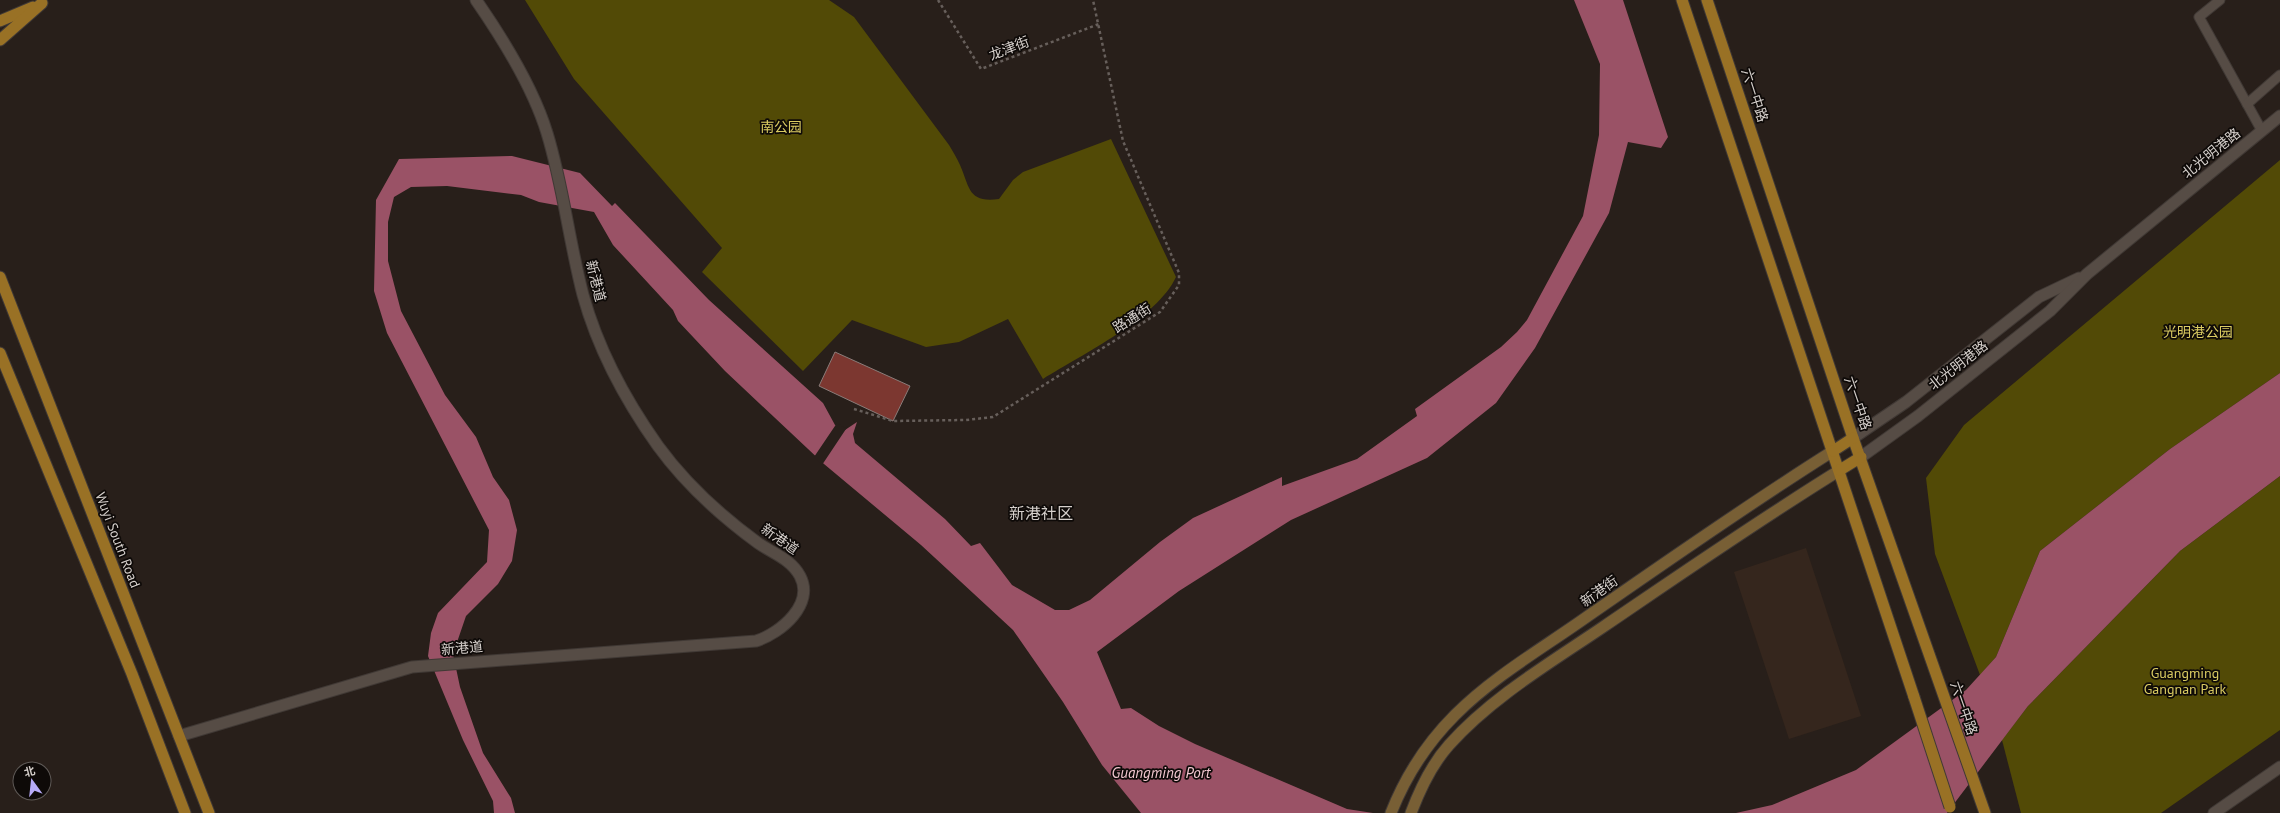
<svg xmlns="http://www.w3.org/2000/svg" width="2280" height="813" font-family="'PT Sans','Noto Sans SC',sans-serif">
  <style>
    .built { fill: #35261d }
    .green { fill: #524a06 }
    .water { fill: #9a5266 }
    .pier { fill: #281f1a }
    .building { fill: #7c3730; stroke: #8a7c79 }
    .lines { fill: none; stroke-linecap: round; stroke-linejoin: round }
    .service-casing { stroke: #403935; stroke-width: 11 }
    .tertiary-casing { stroke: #403935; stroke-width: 13 }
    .secondary-casing { stroke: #403935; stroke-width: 13 }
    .primary-casing { stroke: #403935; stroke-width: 13 }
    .path { stroke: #675f5b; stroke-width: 2.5; stroke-dasharray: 3 3; stroke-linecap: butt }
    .service { stroke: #564c45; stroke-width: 9 }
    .tertiary { stroke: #564c45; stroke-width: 11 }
    .secondary { stroke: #785f35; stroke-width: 11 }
    .primary { stroke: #997125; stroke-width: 11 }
    .primary-bridge-casing { stroke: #403935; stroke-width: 13; stroke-linecap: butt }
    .primary-bridge { stroke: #997125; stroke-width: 11 }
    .labels { text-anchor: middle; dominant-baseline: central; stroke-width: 3.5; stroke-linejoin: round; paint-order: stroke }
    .street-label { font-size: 14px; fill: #d6d0cc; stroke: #0e0a08 }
    .park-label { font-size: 14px; fill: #dbcc62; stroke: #0e0a08 }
    .water-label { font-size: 15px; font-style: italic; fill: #f3c7d0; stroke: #0e0a08 }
    .quarter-label { font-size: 16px; fill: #d6d0cc; stroke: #0e0a08 }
  </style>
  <rect width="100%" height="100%" fill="#281f1a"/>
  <path class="built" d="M1806 548 1861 716 1789 739 1734 572Z"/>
  <g class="green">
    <path d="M525 0H829L854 17 949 145C953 152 957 158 960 165 970 188 968 203 999 199L1013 180 1023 172 1111 139 1176 277C1157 318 1083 354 1043 379L1008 319 959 342 926 347 852 320 803 371 702 272 722 248 574 79Z"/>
    <path d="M2280 160V373L2170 449 2040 551 1996 657 1980 675 1935 554 1926 478 1964 425Z"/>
    <path d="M2280 476V730L2161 813H2021L2002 740 2028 706 2180 551Z"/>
  </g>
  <g class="water">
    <path d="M1574 0H1623L1668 137 1661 148 1628 142 1609 213 1535 348 1496 403 1427 458 1291 520 1179 591 1097 652 1121 709 1131 708 1159 726 1195 744 1347 809 1373 813H1141L1102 765 1063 702 1013 630 921 545 824 464 725 371 678 321 673 310 613 245 594 212 539 202 521 195 447 186 411 187 394 197 388 222V261L401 311 445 395 476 437 493 477 509 500 517 530 512 561 498 584 466 616 453 654 460 687 483 753 511 798 515 813H494L493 801 463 740 428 656 431 633 438 613 487 562 489 530 387 333 374 291 376 200 399 159 512 156 580 173 612 206 615 203 709 300 823 403 835 425 845 430 857 422 853 434 855 443 945 519 971 546 980 543 1012 585 1055 610H1069L1090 600 1160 542 1193 518 1282 477V486L1357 459 1417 416 1415 409 1501 347 1517 332 1527 320 1583 216 1599 135 1600 64Z"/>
    <path d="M2280 373V476L2180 551 2028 706 1947 813H1736L1772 805 1856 770 1966 690 1996 657 2040 551 2170 449Z"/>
  </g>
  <path class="pier" d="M837 423 845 428 848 426 822 465 814 457Z"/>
  <path class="building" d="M835 352 910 386 893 421 819 386Z"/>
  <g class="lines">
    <defs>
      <g id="service">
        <path d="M2220 0 2199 17 2262 131"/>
        <path d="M2247 104 2280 75"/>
      </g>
      <g id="tertiary">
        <path d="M1853 438 1906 402 2039 297 2079 278"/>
        <path d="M1861 457 1918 416 2050 311 2087 274 2280 116"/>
        <path d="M179 736 412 667 756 641C781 633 815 604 800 576 791 559 772 553 758 543 721 516 685 483 658 446 626 401 598 349 583 295 569 241 563 185 547 133 533 87 503 39 476 0"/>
        <path d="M2214 813 2280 767"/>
      </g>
      <g id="secondary">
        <path d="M1391 813C1406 775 1426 744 1455 715 1494 676 1543 648 1588 616 1669 560 1750 503 1833 451"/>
        <path d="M1411 813C1420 789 1432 764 1449 745 1492 697 1550 663 1603 627 1681 574 1759 520 1840 470"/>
      </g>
      <g id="primary">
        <path d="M1682 0 1914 697"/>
        <path d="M1707 0 1853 438 1985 813"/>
        <path d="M0 21 33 7"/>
        <path d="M0 40 42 3"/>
        <path d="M0 277 209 813"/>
        <path d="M0 353 132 674 185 813"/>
        <path d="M1833 451 1853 438"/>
        <path d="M1840 470 1861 457"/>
      </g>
    </defs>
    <use href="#service" class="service-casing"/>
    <use href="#tertiary" class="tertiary-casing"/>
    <use href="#secondary" class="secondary-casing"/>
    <use href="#primary" class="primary-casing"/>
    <g class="path">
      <path d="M938 0 981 69 1099 24"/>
      <path d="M854 409 893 421 966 420 993 417 1160 312 1179 285V273L1123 141 1093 0"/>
    </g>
    <use href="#service" class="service"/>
    <use href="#tertiary" class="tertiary"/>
    <use href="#secondary" class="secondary"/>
    <use href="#primary" class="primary"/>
    <defs>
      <path id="primary-bridge" d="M1914 697 1950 807"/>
    </defs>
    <use href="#primary-bridge" class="primary-bridge-casing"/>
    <use href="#primary-bridge" class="primary-bridge"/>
  </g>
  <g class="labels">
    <g class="street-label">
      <text transform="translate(1009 48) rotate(-21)">龙津街</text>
      <text transform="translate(1755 95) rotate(72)">六一中路</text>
      <text transform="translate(2211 153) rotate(-39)">北光明港路</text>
      <text transform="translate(596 281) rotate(76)">新港道</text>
      <text transform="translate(1132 318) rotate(-32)">路通街</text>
      <text transform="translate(1958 365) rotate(-38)">北光明港路</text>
      <text transform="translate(1858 403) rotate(71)">六一中路</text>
      <text transform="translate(780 539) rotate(35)">新港道</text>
      <text transform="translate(118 540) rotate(69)">Wuyi South Road</text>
      <text transform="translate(1599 591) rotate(-35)">新港街</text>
      <text transform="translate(462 648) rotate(-5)">新港道</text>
      <text transform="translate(1964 708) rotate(71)">六一中路</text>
    </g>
    <g class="park-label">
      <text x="781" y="127">南公园</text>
      <text x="2198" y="332">光明港公园</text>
      <text x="2185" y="673">Guangming<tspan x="2185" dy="16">Gangnan Park</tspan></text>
    </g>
    <g class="water-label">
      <text x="1161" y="772">Guangming Port</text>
    </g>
    <g class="quarter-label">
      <text x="1041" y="513">新港社区</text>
    </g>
  </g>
  <g transform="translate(32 781) rotate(345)"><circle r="19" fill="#0e0a08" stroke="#5e5956"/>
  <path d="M0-3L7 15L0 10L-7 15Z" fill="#b7abf8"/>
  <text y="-6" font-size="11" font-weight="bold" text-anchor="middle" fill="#d6d0cc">北</text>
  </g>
</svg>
